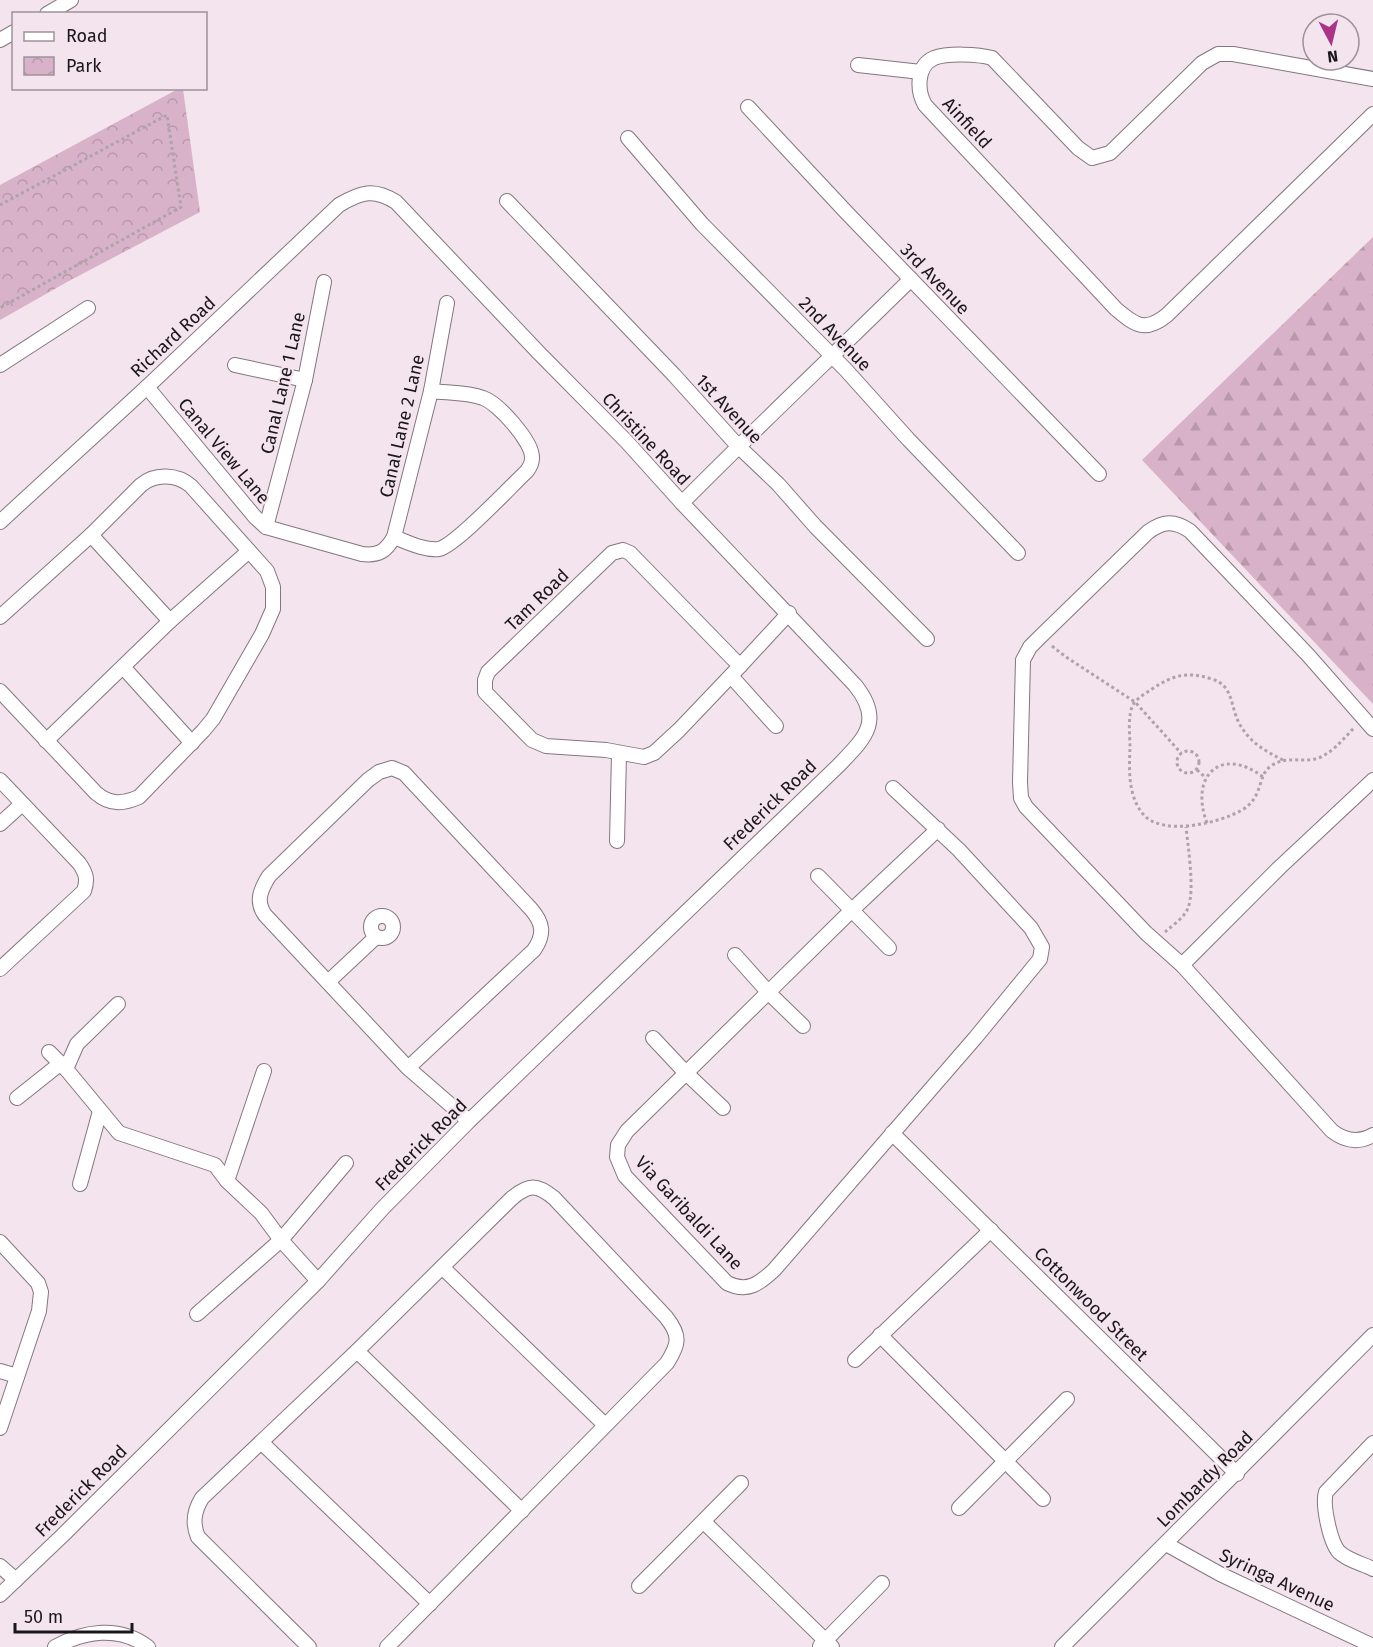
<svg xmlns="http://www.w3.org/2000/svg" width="1373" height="1647" font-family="'Fira Sans',sans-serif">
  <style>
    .forest { fill: url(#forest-firs) }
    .park { fill: url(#park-crowns) }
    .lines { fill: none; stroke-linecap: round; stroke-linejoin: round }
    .street-casing { stroke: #84767e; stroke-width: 16 }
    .path { stroke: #afa3aa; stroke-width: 3; stroke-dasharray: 3 3; stroke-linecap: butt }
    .street { stroke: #fff; stroke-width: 14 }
    .labels { text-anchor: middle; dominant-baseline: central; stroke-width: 4.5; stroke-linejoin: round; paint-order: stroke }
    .street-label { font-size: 18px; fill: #1b1619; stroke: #f3e4ed }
  </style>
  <defs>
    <pattern id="forest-firs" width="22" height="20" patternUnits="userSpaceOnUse" patternTransform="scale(1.5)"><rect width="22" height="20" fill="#d8b2c9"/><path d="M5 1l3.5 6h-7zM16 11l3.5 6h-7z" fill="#b998ac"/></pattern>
    <pattern id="park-crowns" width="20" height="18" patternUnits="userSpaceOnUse" patternTransform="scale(1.5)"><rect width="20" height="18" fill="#d8b2c9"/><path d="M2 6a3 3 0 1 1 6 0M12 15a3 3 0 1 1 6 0" fill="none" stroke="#b998ac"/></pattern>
  </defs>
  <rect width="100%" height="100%" fill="#f3e4ed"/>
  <path class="forest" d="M1373 237V704L1142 460Z"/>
  <path class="park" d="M178 89H183L200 212 67 282 0 320V185Z"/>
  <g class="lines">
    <defs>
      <g id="street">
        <path d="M47 14 71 0"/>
        <path d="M0 40 14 32"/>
        <path d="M858 65 921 72"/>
        <path d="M1373 79 1233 54H1218L1202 63 1110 153 1092 158 1078 148 992 58C978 54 947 53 934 58 916 66 917 91 925 105L1116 309C1135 325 1145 333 1167 315L1373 114"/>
        <path d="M748 107 847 213 1099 474"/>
        <path d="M628 138 702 224 846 370 908 439 1018 553"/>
        <path d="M507 201 674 375 738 446 778 484 815 526 927 639"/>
        <path d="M0 365 88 308"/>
        <path d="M235 365 305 380"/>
        <path d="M147 387 255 517 266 527 362 554C379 556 386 551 394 537L431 391 447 303"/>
        <path d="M682 503C757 427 835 354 911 279"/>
        <path d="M0 522 147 387 339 205C361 192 374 188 396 202L539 353 627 442 682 503 855 685C884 721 865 738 838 766L469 1121 382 1209 318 1281 63 1535 0 1595"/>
        <path d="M266 527 305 380 324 282"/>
        <path d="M91 535 170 621"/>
        <path d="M394 537C407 542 425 551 439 549 456 545 511 486 527 471 530 467 532 463 532 458 533 442 498 403 483 398 467 392 448 393 431 391"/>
        <path d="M623 550 630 553 740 666 679 730 654 753 644 757 606 750 546 746 532 740 485 692V680L488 672 612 553Z"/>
        <path d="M0 617 91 535 141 485C155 473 177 474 191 486L267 571 273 587V609L262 634 213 719 203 731 139 797C123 804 110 805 96 793L0 691"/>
        <path d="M740 666 789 613"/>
        <path d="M123 667 192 743"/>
        <path d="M731 676 776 726"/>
        <path d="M1373 729 1308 655 1190 531C1174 520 1163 521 1148 532L1041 636 1030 647 1023 660 1020 782 1021 798 1026 807 1146 933 1182 965 1332 1131C1345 1141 1359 1143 1373 1135"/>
        <path d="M46 741 170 621 249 551"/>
        <path d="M0 780 79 863C86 873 88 879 84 891L0 969"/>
        <path d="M893 788 959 850 1031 928 1042 947 1040 959 976 1037 774 1270C759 1284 747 1293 727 1283L625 1176 617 1157 618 1145 627 1131 852 910 938 829"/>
        <path d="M0 824 22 804"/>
        <path d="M617 841 619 754"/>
        <path d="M818 876 889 948"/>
        <circle cx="382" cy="927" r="11"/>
        <path d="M735 955 769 993 803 1026"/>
        <path d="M1182 965 1279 868 1373 780"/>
        <path d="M328 982 376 937"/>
        <path d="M653 1038 685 1072 723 1108"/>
        <path d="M49 1052 66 1069 119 1133 215 1165 227 1181 261 1213 281 1240 318 1281"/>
        <path d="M408 1068 534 950C545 934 543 923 531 909L404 773 392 768 379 772 368 780 269 876C261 889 255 901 265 915L408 1068 469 1121"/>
        <path d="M66 1069 77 1044 118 1004"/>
        <path d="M17 1098 61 1063"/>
        <path d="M892 1133 1237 1474"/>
        <path d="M227 1181 264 1071"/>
        <path d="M80 1184 100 1111"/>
        <path d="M0 1242 38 1283 41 1292 39 1311 0 1428"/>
        <path d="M442 1267 605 1425"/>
        <path d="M197 1314 281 1240 346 1163"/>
        <path d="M880 1335 1043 1499"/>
        <path d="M357 1351 522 1511"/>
        <path d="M855 1360 991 1230"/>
        <path d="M0 1371 17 1376"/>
        <path d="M261 1442 430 1604"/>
        <path d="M1373 1443 1326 1492C1322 1504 1330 1542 1339 1552 1347 1560 1363 1564 1373 1569"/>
        <path d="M959 1508 1067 1399"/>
        <path d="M704 1522 832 1647"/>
        <path d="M1166 1544 1220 1574 1373 1646"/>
        <path d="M0 1566 16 1580"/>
        <path d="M639 1586 741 1483"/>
        <path d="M820 1646 882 1583"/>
        <path d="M55 1647C84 1631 119 1625 148 1647"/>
        <path d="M309 1647 198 1537C192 1523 194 1511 202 1498L357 1351 512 1198C529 1184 537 1184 554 1198L666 1317C681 1336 679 1344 667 1363L387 1647"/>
        <path d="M1062 1647 1373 1335"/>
      </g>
    </defs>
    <use href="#street" class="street-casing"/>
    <g class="path">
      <path d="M0 205 167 115 181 207 0 308"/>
      <path d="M1052 646 1066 657 1135 702 1181 753"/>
      <circle cx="1188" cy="762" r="11"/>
      <path d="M1283 760C1265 751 1249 742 1239 723 1230 706 1234 686 1212 679 1187 671 1173 675 1152 689 1146 693 1139 697 1134 703 1127 714 1130 735 1130 748 1129 770 1128 796 1143 814 1162 837 1220 823 1242 810 1264 797 1257 775 1271 766 1284 756 1300 762 1315 759 1331 755 1343 739 1354 728"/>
      <path d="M1197 770 1206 778"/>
      <path d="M1207 823C1189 776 1221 745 1263 777"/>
      <path d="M1165 932C1173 925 1184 918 1188 908 1195 891 1188 846 1186 827"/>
    </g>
    <use href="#street" class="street"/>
  </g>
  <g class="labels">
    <g class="street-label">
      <text transform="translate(967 123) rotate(47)">Ainfield</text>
      <text transform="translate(935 279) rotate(46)">3rd Avenue</text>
      <text transform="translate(835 334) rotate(46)">2nd Avenue</text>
      <text transform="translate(173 337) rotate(-43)">Richard Road</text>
      <text transform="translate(283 383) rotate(-77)">Canal Lane 1 Lane</text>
      <text transform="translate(729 409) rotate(47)">1st Avenue</text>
      <text transform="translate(402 426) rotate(-77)">Canal Lane 2 Lane</text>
      <text transform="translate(646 439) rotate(47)">Christine Road</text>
      <text transform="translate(224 451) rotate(50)">Canal View Lane</text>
      <text transform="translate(537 600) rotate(-44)">Tam Road</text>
      <text transform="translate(770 805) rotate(-44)">Frederick Road</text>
      <text transform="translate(421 1145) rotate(-45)">Frederick Road</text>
      <text transform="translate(689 1213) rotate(47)">Via Garibaldi Lane</text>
      <text transform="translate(1091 1304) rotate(45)">Cottonwood Street</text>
      <text transform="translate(1205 1479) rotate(-45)">Lombardy Road</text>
      <text transform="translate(81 1491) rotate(-45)">Frederick Road</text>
      <text transform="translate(1277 1580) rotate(25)">Syringa Avenue</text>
    </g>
  </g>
  <rect x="12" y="12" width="195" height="78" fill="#f3e4ed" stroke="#9d9298" stroke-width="1.5"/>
  <rect x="24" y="32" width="30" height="9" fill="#ffffff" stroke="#9d9298" stroke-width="1.5"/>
  <text x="66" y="42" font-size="18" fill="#1b1619">Road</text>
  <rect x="24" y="57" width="30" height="18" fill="url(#park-crowns)" stroke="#9d9298" stroke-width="1.5"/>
  <text x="66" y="72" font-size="18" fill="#1b1619">Park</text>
  <g transform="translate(1331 42) rotate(173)"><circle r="28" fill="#f3e4ed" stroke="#9d9298" stroke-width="1.5"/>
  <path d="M0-4.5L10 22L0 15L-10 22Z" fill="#aa3287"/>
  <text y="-9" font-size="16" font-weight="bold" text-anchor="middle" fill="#1b1619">N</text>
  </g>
  <path d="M15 1623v9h117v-9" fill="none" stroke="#1b1619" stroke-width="3"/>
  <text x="24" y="1623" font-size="18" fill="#1b1619" stroke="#f3e4ed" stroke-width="4.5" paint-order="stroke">50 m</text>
</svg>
